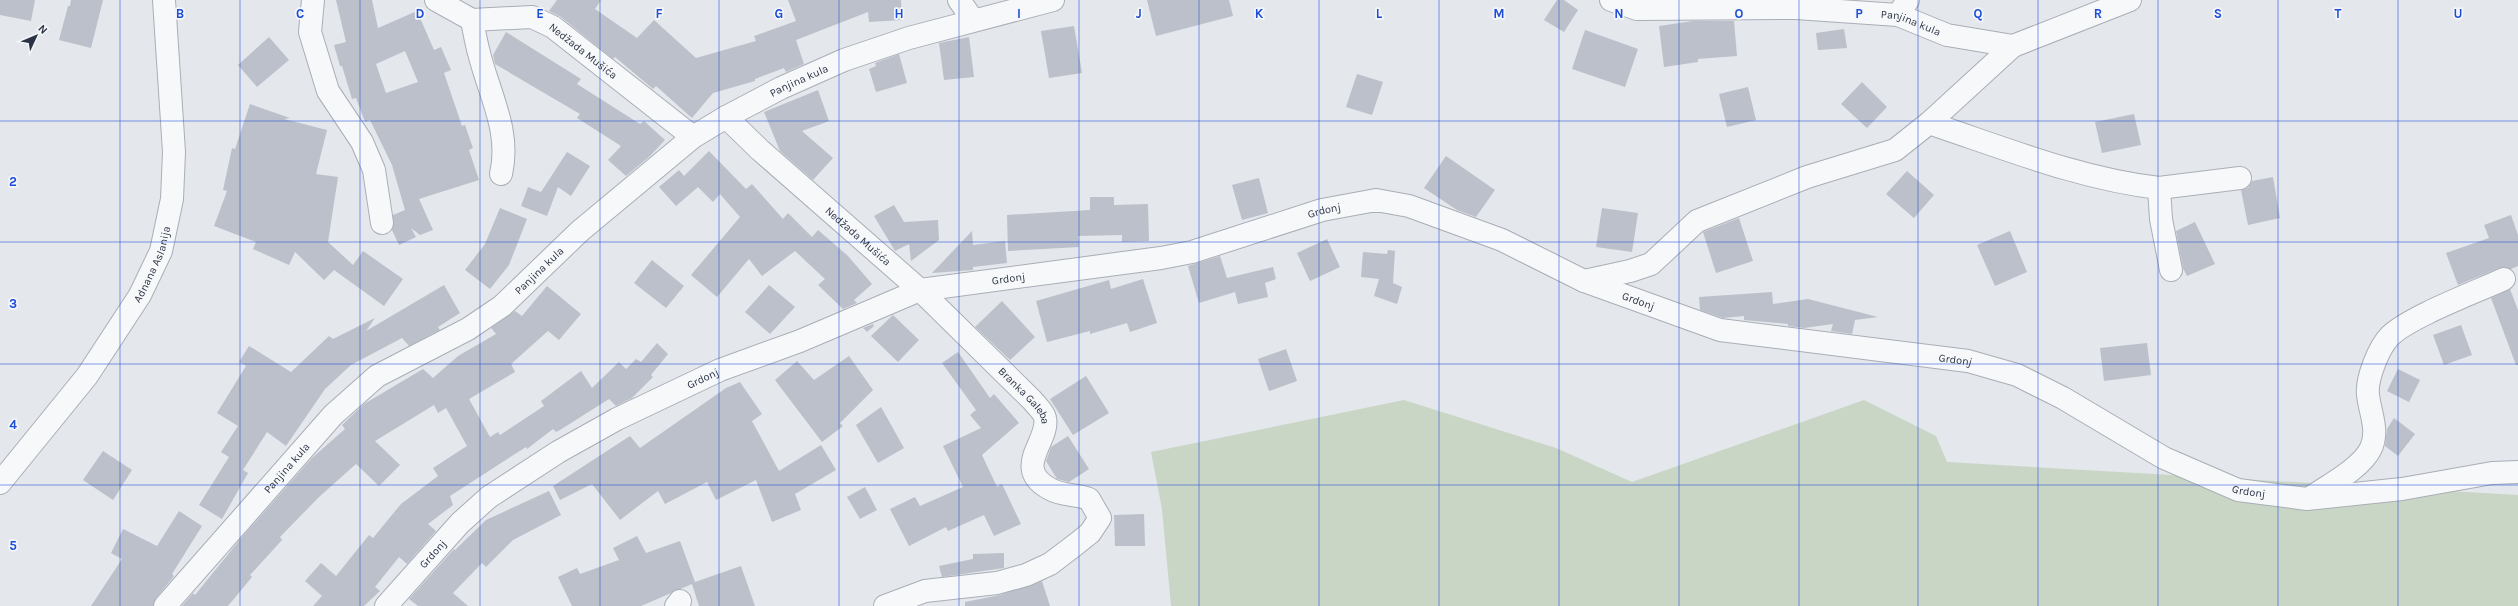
<svg xmlns="http://www.w3.org/2000/svg" width="2518" height="606" font-family="Karla,sans-serif">
  <style>
    .green { fill: #c9d6c5 }
    .building { fill: #bbc0ca; fill-rule: evenodd }
    .lines { fill: none; stroke-linecap: round; stroke-linejoin: round }
    .street-casing { stroke: #a9aeb7; stroke-width: 24 }
    .street { stroke: #f7f8fa; stroke-width: 22 }
    .grid { fill: none; stroke: #1d4ed8; stroke-width: 1; stroke-opacity: 0.55 }
    .labels { text-anchor: middle; dominant-baseline: central; stroke-width: 3.5; stroke-linejoin: round; paint-order: stroke }
    .street-label { font-size: 11px; fill: #2b3445; stroke: #f4f6f9 }
    .grid-label { font-size: 13px; text-anchor: middle; font-weight: bold; fill: #1d4ed8; stroke: #f4f6f9; stroke-width: 3.5; stroke-linejoin: round; paint-order: stroke }
  </style>
  <rect width="100%" height="100%" fill="#e4e7ec"/>
  <path class="green" d="M1404 400 1556 448 1632 482 1864 400 1936 436 1947 462 2518 495V606H1171L1162 509 1151 452Z"/>
  <g class="building">
    <path d="M0 0H35L31 21 0 15Z"/>
    <path d="M71 0H103L91 48 59 40 68 6H70Z"/>
    <path d="M336 0H372L378 28 417 11 434 50 441 47 451 70 444 73 462 126 465 125 473 148 469 150 479 180 419 199 433 230 420 235 411 228 416 237 399 245 392 230 393 215 405 210 392 165 370 120 365 122 356 98 352 99 342 66H340L334 45 346 42ZM405 51 418 82 386 93 376 64Z"/>
    <path d="M557 0H601L595 9 637 38 654 20 696 58 756 41 754 36 796 21 788 0H901L902 20 869 22 868 12 796 40 804 64 786 72 784 68 755 79V81L713 93 692 118 656 86 653 89 615 57 613 59 561 17 549 11Z"/>
    <path d="M1147 0H1229L1233 16 1156 36Z"/>
    <path d="M1557 0H1564L1578 10 1564 32 1544 20Z"/>
    <path d="M1693 21H1734L1737 56 1698 59V62L1664 67 1659 26Z"/>
    <path d="M1074 26 1082 73 1049 78 1041 31Z"/>
    <path d="M1844 29 1847 48 1818 50 1816 33Z"/>
    <path d="M1585 30 1638 49 1625 87 1572 69Z"/>
    <path d="M506 32 581 79 577 84 640 124 644 121 665 140 650 156 626 176 608 160 621 146 577 118 580 114 495 64 493 55Z"/>
    <path d="M269 37 289 60 257 87 238 65Z"/>
    <path d="M969 37 974 77 944 80 939 43Z"/>
    <path d="M899 54 907 83 876 92 869 69 876 66 875 63Z"/>
    <path d="M1357 74 1383 82 1372 115 1346 107Z"/>
    <path d="M1862 82 1887 107 1867 128 1841 104Z"/>
    <path d="M1748 87 1756 120 1727 127 1719 94Z"/>
    <path d="M818 90 829 121 802 131 833 158 813 180 780 151 764 112Z"/>
    <path d="M250 104 290 118 284 119 327 130 316 174 338 177 328 242 353 265 363 251 403 279 384 306 334 270 324 280 295 252 289 265 253 249 256 242 214 226 227 191 223 190 232 148 235 149Z"/>
    <path d="M2134 114 2141 145 2102 153 2095 122Z"/>
    <path d="M709 151 746 189 752 184 783 219 788 213 812 237 818 230 848 256 872 284 854 300 857 303 843 309 818 285 825 279 795 251 762 276 749 259 717 297 691 275 740 217 720 194 713 202 698 187 676 206 659 187 679 170 684 176Z"/>
    <path d="M567 152 590 166 571 196 558 187 547 216 521 206 528 187 541 192Z"/>
    <path d="M1446 156 1495 190 1476 217 1457 210 1424 188Z"/>
    <path d="M1907 171 1934 195 1914 218 1886 194Z"/>
    <path d="M2273 177 2280 218 2248 225 2241 190 2248 188 2252 181Z"/>
    <path d="M1259 178 1268 213 1242 220 1232 185Z"/>
    <path d="M1090 197H1114V205L1148 204 1149 241 1122 242V235L1078 236 1079 247 1008 251 1007 215 1090 210Z"/>
    <path d="M894 205 904 222 938 220 939 240 911 261 909 244 895 251 874 216Z"/>
    <path d="M500 208 527 219 509 265 490 289 465 270 485 244Z"/>
    <path d="M1602 208 1638 213 1632 252 1596 247Z"/>
    <path d="M2511 215 2518 235V266L2511 269 2499 268 2458 285 2446 253 2489 238 2484 225Z"/>
    <path d="M1739 218 1753 261 1716 273 1703 232Z"/>
    <path d="M2195 222 2215 264 2187 276 2183 268 2176 231Z"/>
    <path d="M972 231 973 245 1005 241 1007 263 973 267V270L932 273Z"/>
    <path d="M2010 231 2027 272 1995 286 1977 245Z"/>
    <path d="M1327 239 1340 267 1310 281 1297 253Z"/>
    <path d="M1388 250 1395 251 1393 283 1402 287 1397 304 1374 296 1379 279 1361 277 1363 252 1387 254Z"/>
    <path d="M1220 256 1227 278 1273 267 1276 279 1265 283 1268 297 1238 304 1235 292 1199 303 1188 266Z"/>
    <path d="M652 260 684 286 666 308 634 283Z"/>
    <path d="M1143 279 1157 323 1130 332 1127 323 1090 334V331L1047 342 1036 301 1109 280 1111 289Z"/>
    <path d="M444 285 460 313 438 327 440 330 409 346 402 338 351 365 325 389 286 446 267 432 243 470 248 473 222 519 199 505 229 457 221 452 238 426 217 413 246 366 239 362 249 346 291 372 329 336 333 339 375 318 366 331Z"/>
    <path d="M769 285 795 307 770 334 745 312Z"/>
    <path d="M547 286 581 314 559 340 548 331 511 364 515 372 469 399 490 437 498 432 500 435 544 406 541 401 581 371 592 388 619 362 626 369 636 359 641 362 657 343 668 354 651 375 653 377 632 398 616 406 609 399 560 430 556 432 553 429 527 449 526 447 450 496 453 505 428 524 436 531 407 564 399 557 375 587 380 591 364 606H313L322 596 305 581 321 563 336 576 369 535 373 538 401 504 438 476 433 468 467 446 446 408 438 413 434 405 375 441 400 465 379 486 356 464 319 497 280 537 282 540 250 575 252 577 228 606H182L193 593 195 595 242 537 312 458 345 429 342 425 364 404 423 369 433 378 458 356 496 334 491 328 515 311 522 316Z"/>
    <path d="M2510 289 2518 310V365H2516L2491 298Z"/>
    <path d="M1772 292 1773 304 1808 299 1878 317 1855 320 1852 334 1831 331 1833 324 1804 328 1788 326V324L1744 320V316L1723 318 1700 310 1699 297Z"/>
    <path d="M1002 301 1035 337 1010 360 975 327Z"/>
    <path d="M893 315 919 340 898 362 871 336Z"/>
    <path d="M873 324 874 326 867 332 863 328Z"/>
    <path d="M2461 325 2472 355 2444 365 2433 335Z"/>
    <path d="M2147 343 2151 375 2104 381 2100 348Z"/>
    <path d="M1286 349 1297 381 1269 391 1258 359Z"/>
    <path d="M958 352 990 398 994 394 1019 423 982 455 997 487 1002 484 1021 524 994 536 984 515 948 531 946 527 909 546 890 509 915 497 920 506 963 487 943 446 981 428 970 415 976 410 942 363Z"/>
    <path d="M849 356 873 390 840 423 843 426 822 442 775 380 797 361 814 380Z"/>
    <path d="M2398 369 2420 380 2409 402 2387 391Z"/>
    <path d="M1086 376 1109 413 1073 435 1050 399Z"/>
    <path d="M740 382 762 414 752 421 779 471 821 445 836 470 795 494 801 510 772 522 756 480 716 500 707 482 665 504 658 491 620 520 592 484 560 500 553 486 630 436 640 448 726 388Z"/>
    <path d="M881 407 904 448 878 463 856 425Z"/>
    <path d="M2394 418 2415 434 2398 456 2385 446 2387 429Z"/>
    <path d="M1068 436 1089 469 1069 482 1057 479 1046 461 1051 447Z"/>
    <path d="M103 451 132 470 113 500 83 480Z"/>
    <path d="M865 487 877 510 860 519 847 497Z"/>
    <path d="M549 491 561 515 513 540 486 567 482 563 453 593 468 606H418L409 599 454 549 455 550 486 520Z"/>
    <path d="M179 511 202 526 172 574 174 576 156 598 153 606H91L122 559 111 553 123 529 157 546Z"/>
    <path d="M1144 514 1145 546H1115L1114 515Z"/>
    <path d="M637 536 646 553 680 541 695 582 741 566 755 606H699L692 584 641 606H572L558 577 577 568 580 574 619 560 613 548Z"/>
    <path d="M1004 553V568L942 577 939 566 973 559V554Z"/>
    <path d="M1042 581 1050 606H965V602L1000 595Z"/>
  </g>
  <g class="lines">
    <defs>
      <g id="street">
        <path d="M313 0 310 32 328 91 362 142 374 170 382 223"/>
        <path id="s1" d="M436 0 472 20 532 17 553 27 693 137"/>
        <path d="M959 0 973 20"/>
        <path id="s2" d="M1611 0 1637 9 1796 8 1898 15 1947 35 2013 46 2130 0"/>
        <path d="M1898 15 1908 0"/>
        <path d="M472 20C474 31 476 42 479 53 489 94 511 131 501 174"/>
        <path id="s3" d="M726 117 760 150 920 290 1032 400C1036 405 1044 412 1045 418 1050 441 1011 468 1050 489 1062 496 1077 494 1089 499L1100 518 1090 533 1075 545 1050 564 1026 575 997 583 925 591 885 606"/>
        <path d="M1929 123C2004 148 2080 179 2159 188L2161 219 2171 270"/>
        <path d="M2159 188 2240 178"/>
        <path d="M1584 281 1630 271 1651 264 1697 221 1807 177 1895 150 1929 123 2013 46"/>
        <path id="s4" d="M0 483 87 376 140 295 161 251 172 199 174 152 164 0"/>
        <path d="M2310 498C2327 486 2362 468 2371 448 2379 430 2370 413 2368 395 2366 379 2379 347 2390 336 2409 317 2476 292 2504 279"/>
        <path id="s5" d="M165 606 333 415 377 376 468 329 502 306 580 231 693 137 726 117 781 88 844 60 909 38 1053 0"/>
        <path id="s6" d="M386 606 460 523 489 497 558 452 617 419 720 370 800 341 920 290 1161 258 1192 252 1322 210 1376 200 1409 206 1502 240 1584 281 1720 330 1968 361 2017 375 2063 398 2164 458 2238 490 2307 499 2402 489 2492 473 2518 472"/>
        <path d="M676 606 680 601"/>
      </g>
    </defs>
    <use href="#street" class="street-casing"/>
    <use href="#street" class="street"/>
  </g>
  <path class="grid" d="M120 0V606M240 0V606M360 0V606M480 0V606M600 0V606M719 0V606M839 0V606M959 0V606M1079 0V606M1199 0V606M1319 0V606M1439 0V606M1559 0V606M1679 0V606M1799 0V606M1918 0V606M2038 0V606M2158 0V606M2278 0V606M2398 0V606M0 121H2518M0 242H2518M0 364H2518M0 485H2518"/>
  <g class="labels">
    <g class="street-label">
      <text stroke="none"><textPath href="#s2" startOffset="303">Panjina kula</textPath></text>
      <text stroke="none"><textPath href="#s1" startOffset="163">Nedžada Mušića</textPath></text>
      <text stroke="none"><textPath href="#s5" startOffset="832">Panjina kula</textPath></text>
      <text stroke="none"><textPath href="#s6" startOffset="1043">Grdonj</textPath></text>
      <text stroke="none"><textPath href="#s3" startOffset="178">Nedžada Mušića</textPath></text>
      <text stroke="none"><textPath href="#s4" startOffset="268">Adnana Aslanija</textPath></text>
      <text stroke="none"><textPath href="#s5" startOffset="508">Panjina kula</textPath></text>
      <text stroke="none"><textPath href="#s6" startOffset="719">Grdonj</textPath></text>
      <text stroke="none"><textPath href="#s6" startOffset="1378">Grdonj</textPath></text>
      <text stroke="none"><textPath href="#s6" startOffset="1702">Grdonj</textPath></text>
      <text stroke="none"><textPath href="#s6" startOffset="395">Grdonj</textPath></text>
      <text stroke="none"><textPath href="#s3" startOffset="409">Branka Galeba</textPath></text>
      <text stroke="none"><textPath href="#s5" startOffset="184">Panjina kula</textPath></text>
      <text stroke="none"><textPath href="#s6" startOffset="2026">Grdonj</textPath></text>
      <text stroke="none"><textPath href="#s6" startOffset="70">Grdonj</textPath></text>
    </g>
  </g>
  <g class="grid-label">
    <text x="180" y="18">B</text>
    <text x="300" y="18">C</text>
    <text x="420" y="18">D</text>
    <text x="540" y="18">E</text>
    <text x="659" y="18">F</text>
    <text x="779" y="18">G</text>
    <text x="899" y="18">H</text>
    <text x="1019" y="18">I</text>
    <text x="1139" y="18">J</text>
    <text x="1259" y="18">K</text>
    <text x="1379" y="18">L</text>
    <text x="1499" y="18">M</text>
    <text x="1619" y="18">N</text>
    <text x="1739" y="18">O</text>
    <text x="1859" y="18">P</text>
    <text x="1978" y="18">Q</text>
    <text x="2098" y="18">R</text>
    <text x="2218" y="18">S</text>
    <text x="2338" y="18">T</text>
    <text x="2458" y="18">U</text>
    <text x="13" y="186">2</text>
    <text x="13" y="308">3</text>
    <text x="13" y="429">4</text>
    <text x="13" y="550">5</text>
  </g>
  <g transform="translate(36 36) rotate(46)" stroke="#f4f6f9" stroke-width="3" paint-order="stroke">
  <path d="M0-3L7 15L0 10L-7 15Z" fill="#2b3445"/>
  <text y="-6" font-size="11" font-weight="bold" text-anchor="middle" fill="#2b3445">N</text>
  </g>
</svg>
